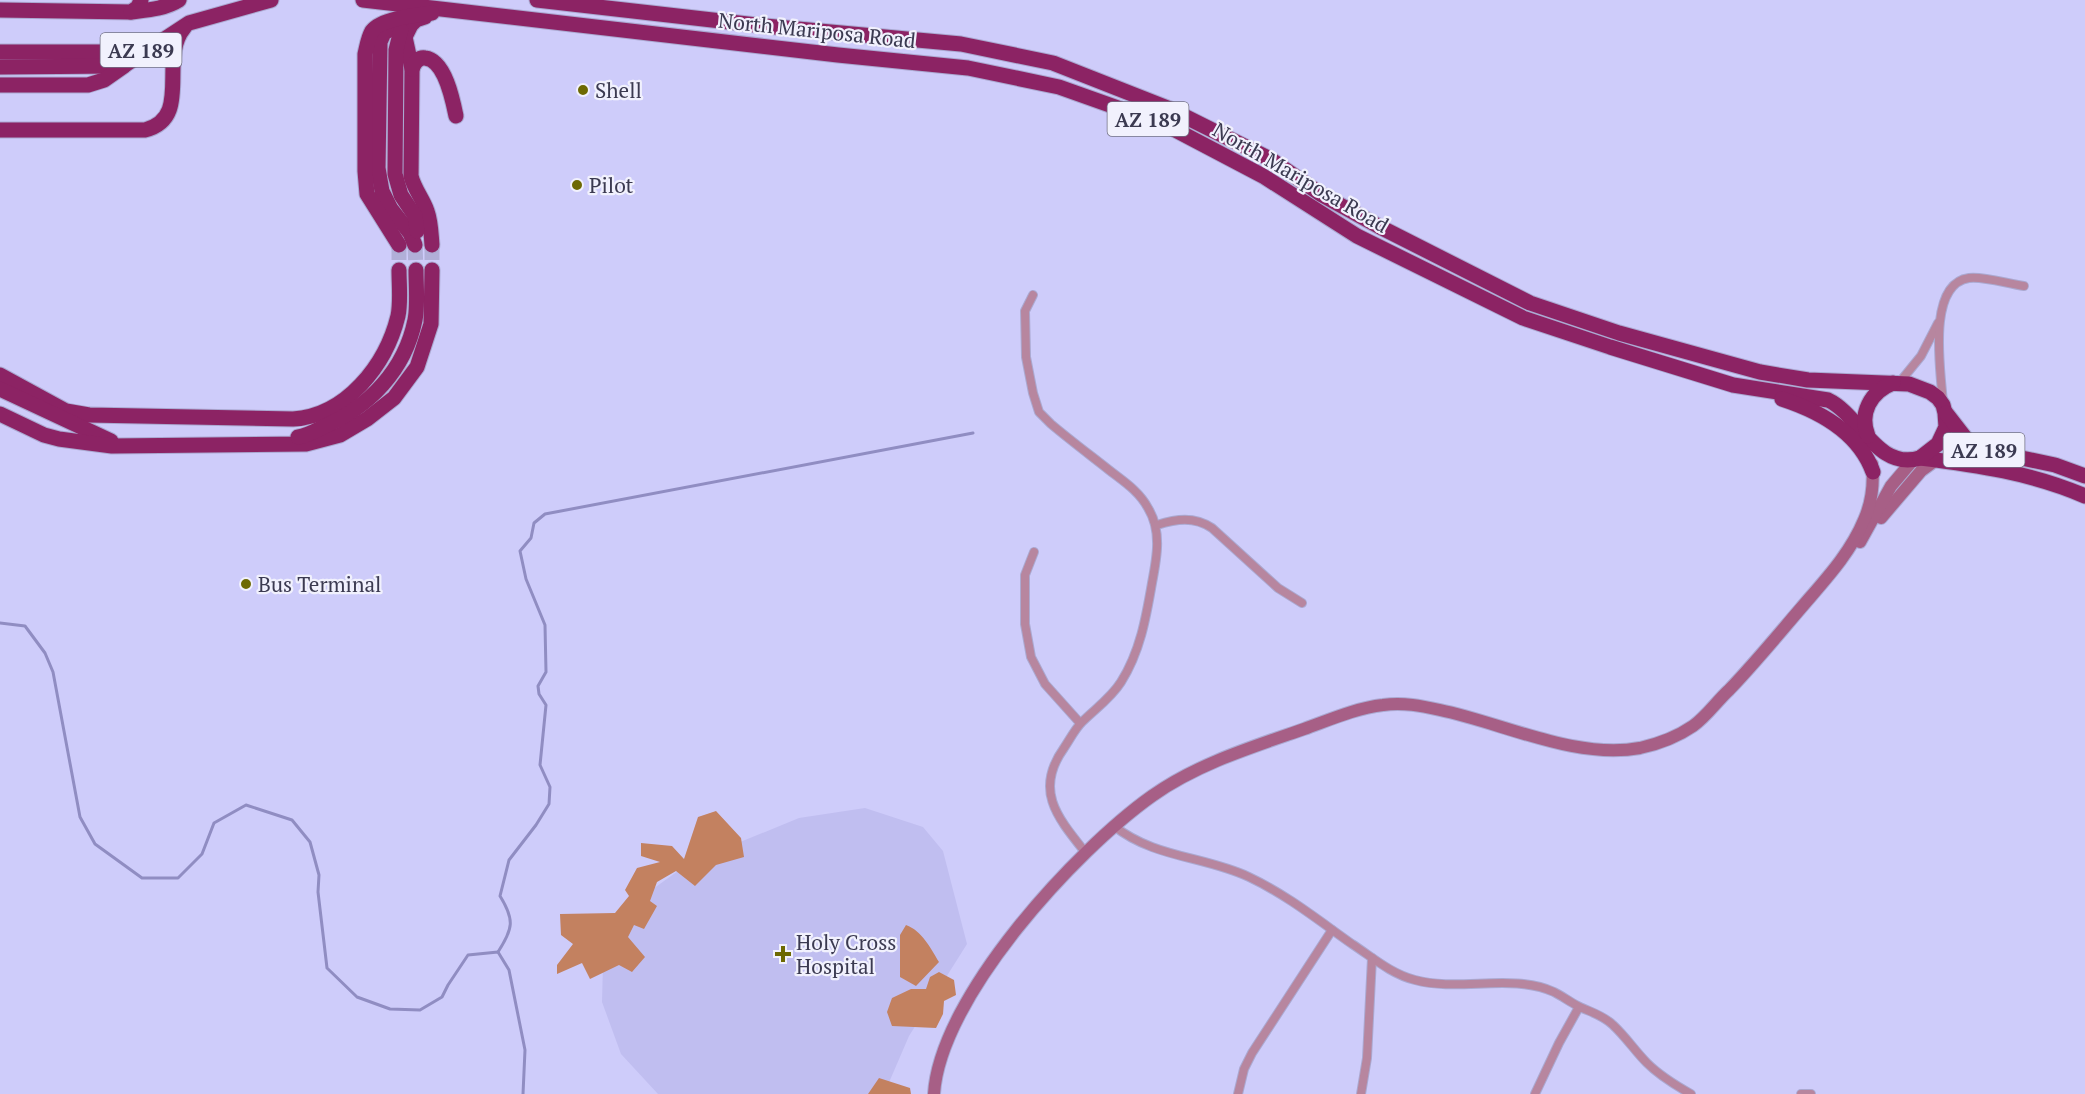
<svg xmlns="http://www.w3.org/2000/svg" width="2085" height="1094" font-family="'PT Serif',serif">
  <style>
    .built { fill: #c0bef0 }
    .forest { fill: #c38160 }
    .lines { fill: none; stroke-linecap: round; stroke-linejoin: round }
    .stream { stroke: #908dc2; stroke-width: 3 }
    .highway-tunnel { stroke: #b1afd8; stroke-width: 15; stroke-dasharray: 15 8; stroke-linecap: butt }
    .street-casing { stroke: #aba9d1; stroke-width: 10 }
    .secondary-casing { stroke: #aba9d1; stroke-width: 14 }
    .highway-casing { stroke: #aba9d1; stroke-width: 17 }
    .street { stroke: #b7869f; stroke-width: 8 }
    .secondary { stroke: #a75f86; stroke-width: 12 }
    .highway { stroke: #8c2364; stroke-width: 15 }
    .poi-dot { fill: #6d6902; stroke: #f1f1fd; stroke-width: 2 }
    .labels { text-anchor: middle; dominant-baseline: central; stroke-width: 4.5; stroke-linejoin: round; paint-order: stroke }
    .shield { fill: #f1f1fd; stroke: #727185; stroke-width: 1.5 }
    .shield-label { font-size: 20px; font-weight: bold; fill: #3b3a51 }
    .street-label { font-size: 21px; fill: #3b3a51; stroke: #f1f1fd }
    .poi-label { font-size: 21px; fill: #3b3a51; stroke: #f1f1fd; text-anchor: start }
  </style>
  <rect width="100%" height="100%" fill="#ceccfa"/>
  <path class="built" d="M865 808 923 827 943 851 967 944 909 1036 884 1094H658L621 1054 602 1002 603 964 628 907 689 863 799 818Z"/>
  <g class="forest">
    <path d="M716 811 741 838 744 857 716 865 695 886 676 871 657 882 650 901 657 906 644 929 634 925 628 937 645 957 632 972 619 965 590 979 582 963 557 974V965L573 944 561 935 560 914 615 913 629 896 625 890 637 868 660 862 641 856V843L672 846 684 859 698 817Z"/>
    <path d="M906 925C922 931 930 947 939 962L916 986 900 977V935Z"/>
    <path d="M939 972 954 980 956 995 944 1001 943 1014 936 1028 892 1026 887 1012 892 998 911 989H926L930 977Z"/>
    <path d="M879 1078 910 1088 911 1094H868Z"/>
  </g>
  <g class="lines">
    <g class="stream">
      <path d="M0 623 25 626 45 653 53 672 80 817 95 844 142 878H178L202 854 214 823 246 805 292 820 310 842 319 875 318 892 327 968 357 997 390 1009 420 1010 442 997 448 985 468 955 498 952 509 970 525 1050 523 1094"/>
      <path d="M498 952C513 929 515 920 500 896L509 860 536 825 549 804 550 787 540 765 546 705 539 694 538 686 546 672 545 625 526 579 520 551 531 538 534 523 545 514 973 433"/>
    </g>
    <g class="highway-tunnel">
      <path d="M399 245V270"/>
      <path d="M415 245 416 270"/>
      <path d="M432 245V270"/>
    </g>
    <defs>
      <g id="street">
        <path d="M1033 295 1025 311 1026 357 1033 393 1039 412 1051 424C1070 440 1090 455 1109 470 1123 481 1139 491 1148 508 1162 531 1157 557 1152 583 1146 618 1140 652 1121 682 1111 698 1095 709 1082 722 1075 729 1070 739 1064 748 1034 790 1057 817 1085 852"/>
        <path d="M1899 383 1921 356 1938 323"/>
        <path d="M1943 403C1941 373 1926 284 1969 278 1984 276 2008 284 2024 286"/>
        <path d="M1157 525C1176 519 1194 516 1212 528L1278 588 1302 603"/>
        <path d="M1034 552 1025 575V624L1031 657 1045 684 1080 723"/>
        <path d="M1114 826C1154 858 1204 856 1249 877 1287 895 1318 920 1352 944 1372 957 1391 974 1415 980 1459 992 1512 973 1554 992 1562 996 1570 1002 1578 1006 1590 1012 1603 1015 1613 1025 1626 1037 1635 1051 1647 1063 1660 1076 1675 1085 1691 1094"/>
        <path d="M1238 1094 1244 1069 1252 1053 1332 930"/>
        <path d="M1361 1094 1367 1058 1372 958"/>
        <path d="M1535 1094 1559 1043 1579 1007"/>
        <path d="M1801 1094H1811"/>
      </g>
      <g id="secondary">
        <path d="M1881 518 1921 471 1936 460"/>
        <path d="M1860 542 1891 486 1913 460"/>
        <path d="M934 1094C940 997 1076 850 1152 796 1197 764 1252 747 1304 729 1329 720 1356 708 1383 705 1403 702 1422 706 1440 710 1503 723 1576 760 1640 748 1658 744 1677 737 1693 726 1706 717 1717 701 1729 690 1754 664 1777 636 1801 608 1824 581 1850 554 1864 520 1872 502 1874 483 1872 464"/>
      </g>
      <g id="highway">
        <path d="M363 0 838 55 968 68 1059 87 1166 125 1263 176 1357 236 1523 318 1610 347 1733 385 1828 400C1860 415 1877 471 1920 458 1977 465 2032 473 2085 496"/>
        <path d="M537 0 765 26 961 44 1053 63 1170 109 1270 159 1322 195 1380 227 1530 303 1619 333 1760 372 1808 380 1909 384 1930 392 1938 398 1943 405 1945 413 1946 427 1938 444 1920 458"/>
        <path d="M0 10 131 12 138 7 141 0"/>
        <path d="M131 12C147 10 165 9 179 0"/>
        <path d="M425 17 416 20 411 25 405 37 412 69 411 176C414 189 423 199 427 211 431 222 431 234 432 245"/>
        <path d="M399 25 384 33 380 42 378 168 382 191 391 209 410 233 415 245"/>
        <path d="M401 30 396 50 395 174 401 195 415 216 417 231"/>
        <path d="M0 52H134L154 46 189 23 271 0"/>
        <path d="M0 67 116 66 125 65 146 51"/>
        <path d="M412 69C414 64 418 57 425 58 445 60 453 101 456 116"/>
        <path d="M0 85H88L104 80 124 66"/>
        <path d="M0 130H145C193 118 158 59 184 28"/>
        <path d="M399 245 367 194 365 171V54C367 46 368 38 372 31 382 18 417 15 432 13"/>
        <path d="M0 375 66 411 89 415 293 419C346 416 386 365 398 316 401 302 399 284 399 270"/>
        <path d="M0 389 111 441"/>
        <path d="M1782 399C1819 411 1859 433 1873 472"/>
        <path d="M1946 413 1967 440 1974 446 1998 453 2055 465 2085 476"/>
        <path d="M0 414 44 435 59 439 112 446 306 444 340 435 367 419 394 398 417 367 431 324 432 270"/>
        <path d="M1868 436C1859 414 1870 392 1893 383"/>
        <path d="M298 437C307 436 315 431 323 427 369 407 405 370 415 320 418 305 416 286 416 270"/>
      </g>
    </defs>
    <use href="#street" class="street-casing"/>
    <use href="#secondary" class="secondary-casing"/>
    <use href="#highway" class="highway-casing"/>
    <use href="#street" class="street"/>
    <use href="#secondary" class="secondary"/>
    <use href="#highway" class="highway"/>
  </g>
  <g class="poi-dot">
    <circle cx="583" cy="90" r="6"/>
    <circle cx="577" cy="185" r="6"/>
    <circle cx="246" cy="584" r="6"/>
    <path d="M780 945h6v6h6v6h-6v6h-6v-6h-6v-6h6z"/>
  </g>
  <g class="labels">
    <g class="shield">
      <rect x="100.5" y="33" width="81" height="34" rx="4.5"/>
      <rect x="1107.5" y="102" width="81" height="34" rx="4.5"/>
      <rect x="1943.5" y="433" width="81" height="34" rx="4.5"/>
    </g>
    <g class="shield-label">
      <text x="141" y="50">AZ 189</text>
      <text x="1148" y="119">AZ 189</text>
      <text x="1984" y="450">AZ 189</text>
    </g>
    <g class="street-label">
      <text transform="translate(817 30) rotate(6)">North Mariposa Road</text>
      <text transform="translate(1301 177) rotate(30)">North Mariposa Road</text>
    </g>
    <g class="poi-label">
      <text x="595" y="90">Shell</text>
      <text x="589" y="185">Pilot</text>
      <text x="258" y="584">Bus Terminal</text>
      <text x="796" y="942">Holy Cross<tspan x="796" dy="24">Hospital</tspan></text>
    </g>
  </g>
</svg>
